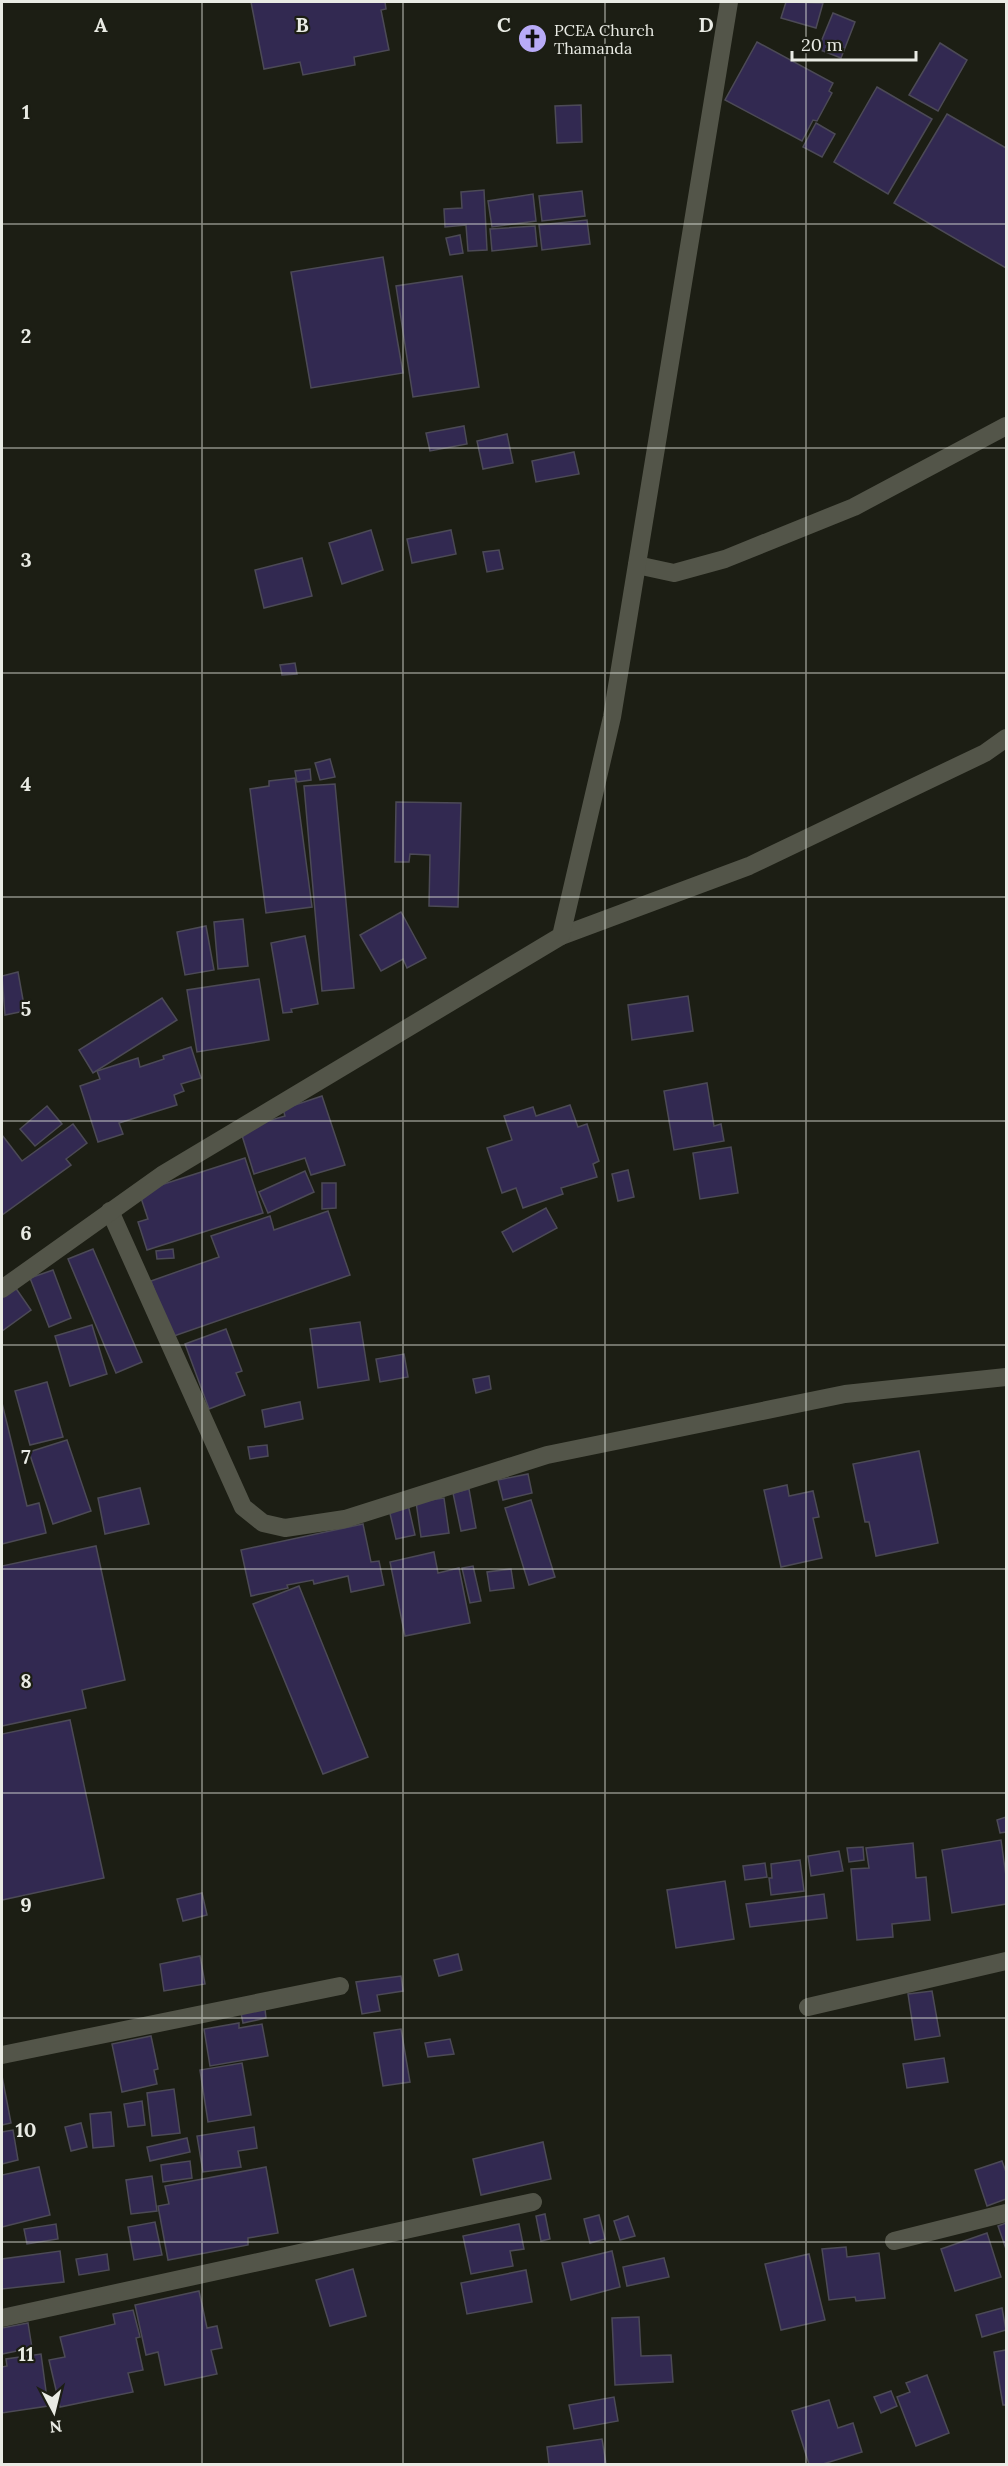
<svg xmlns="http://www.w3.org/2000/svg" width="1008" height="2466" font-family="Lora,serif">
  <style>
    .building { fill: #322951; stroke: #4c4a56; stroke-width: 1.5 }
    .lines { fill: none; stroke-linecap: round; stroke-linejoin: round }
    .minor { stroke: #535549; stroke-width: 18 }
    .grid { fill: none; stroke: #e9ebe4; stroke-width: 1.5; stroke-opacity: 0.55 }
    .labels { text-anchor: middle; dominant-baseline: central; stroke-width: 4.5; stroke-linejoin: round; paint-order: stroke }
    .poi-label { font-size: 16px; fill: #e9ebe4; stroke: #1c1e14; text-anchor: start }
    .grid-label { font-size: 20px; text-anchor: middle; font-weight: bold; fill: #e9ebe4; stroke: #1c1e14; stroke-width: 4.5; stroke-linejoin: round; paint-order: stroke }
  </style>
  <rect width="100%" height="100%" fill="#1c1e14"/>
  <g class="building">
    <path d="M251 2H385L386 9 381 10 389 50 354 57 355 65 303 75 300 62 264 69Z"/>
    <path d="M786 2 823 3 816 28 781 18Z"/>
    <path d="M833 13 855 22 841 58 818 49Z"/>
    <path d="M757 42 833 83 829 91 832 93 817 121 813 120 802 141 725 100Z"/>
    <path d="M940 43 967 60 938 111 909 95Z"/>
    <path d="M877 87 932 119 888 194 834 162Z"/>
    <path d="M581 105 582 142 557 143 555 106Z"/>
    <path d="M947 114 1006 148V268L894 203Z"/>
    <path d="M816 123 835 134 822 157 803 147Z"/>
    <path d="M484 190 487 250 468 251 466 225 445 227 444 209 462 208 461 192Z"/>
    <path d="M582 191 585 216 542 221 539 196Z"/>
    <path d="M533 194 536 221 492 227 488 201Z"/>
    <path d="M587 220 590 244 542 250 539 225Z"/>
    <path d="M535 226 537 246 492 251 490 229Z"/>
    <path d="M460 235 463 253 450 255 446 238Z"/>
    <path d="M383 257 403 373 311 388 291 272Z"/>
    <path d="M462 276 479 387 413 397 396 286Z"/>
    <path d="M464 426 467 444 430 451 426 433Z"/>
    <path d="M507 434 513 463 483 469 477 441Z"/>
    <path d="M574 452 579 474 536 482 532 461Z"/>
    <path d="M371 530 383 570 342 584 329 543Z"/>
    <path d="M451 530 456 554 412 563 407 539Z"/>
    <path d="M499 550 503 569 487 572 483 552Z"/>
    <path d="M302 558 312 596 264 608 255 570Z"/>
    <path d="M295 663 297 674 282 675 280 665Z"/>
    <path d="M330 759 335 777 320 780 315 763Z"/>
    <path d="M310 769 311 780 297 782 295 771Z"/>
    <path d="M295 778 312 907 266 913 250 789 269 786V781Z"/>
    <path d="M335 784 354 988 322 991 304 786Z"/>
    <path d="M396 802 461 803 458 907 429 906 430 855 410 854 409 862H395Z"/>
    <path d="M401 912 426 958 407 968 403 959 381 971 360 935Z"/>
    <path d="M243 919 248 966 218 969 214 922Z"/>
    <path d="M206 926 214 970 185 975 177 932Z"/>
    <path d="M305 936 318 1004 291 1009 292 1012 283 1013 271 943Z"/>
    <path d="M18 972 25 1011 5 1015 2 976Z"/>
    <path d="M259 979 269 1040 197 1052 187 990Z"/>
    <path d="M688 996 693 1031 632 1040 628 1005Z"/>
    <path d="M162 998 177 1020 93 1073 79 1050Z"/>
    <path d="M191 1047 201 1078 181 1084 184 1091 174 1095 177 1105 119 1123 123 1134 98 1142 80 1086 100 1079 97 1071 138 1058 140 1067 164 1059 163 1056Z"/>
    <path d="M707 1083 714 1126 721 1124 724 1141 674 1150 664 1091Z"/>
    <path d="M322 1096 345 1165 311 1175 305 1158 254 1174 240 1129 285 1116 283 1109Z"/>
    <path d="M570 1105 578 1127 587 1124 599 1161 593 1164 597 1177 561 1188 563 1194 523 1208 516 1188 502 1193 487 1148 512 1140 504 1116 533 1107 536 1116Z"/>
    <path d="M47 1106 62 1124 35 1146 20 1129Z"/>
    <path d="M73 1124 87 1143 66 1159 71 1165 2 1215V1135L22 1161Z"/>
    <path d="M731 1147 738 1193 700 1199 693 1153Z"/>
    <path d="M245 1158 263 1213 147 1250 138 1222 148 1219 139 1192Z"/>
    <path d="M628 1170 634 1197 618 1201 612 1174Z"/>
    <path d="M305 1171 314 1192 268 1213 259 1192Z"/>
    <path d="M322 1183H336V1208L322 1209Z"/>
    <path d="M546 1208 557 1228 513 1252 502 1232Z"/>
    <path d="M328 1211 350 1275 171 1337 151 1281 219 1257 211 1236 270 1216 274 1230Z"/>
    <path d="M93 1249 142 1362 116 1373 68 1259Z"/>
    <path d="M173 1249 174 1258 157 1259 156 1251Z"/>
    <path d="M53 1270 71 1318 49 1327 30 1278Z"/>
    <path d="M15 1287 31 1310 2 1331V1296Z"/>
    <path d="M360 1322 369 1380 318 1388 310 1329Z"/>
    <path d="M92 1325 107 1374 70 1386 55 1336Z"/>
    <path d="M226 1329 242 1371 236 1373 245 1395 209 1409 185 1344Z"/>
    <path d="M404 1354 408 1377 380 1382 376 1359Z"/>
    <path d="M489 1376 491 1389 476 1393 473 1379Z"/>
    <path d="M47 1382 63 1437 30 1445 15 1391Z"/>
    <path d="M300 1402 303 1419 265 1427 262 1410Z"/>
    <path d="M2 1403 27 1506 39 1503 46 1533 2 1544Z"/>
    <path d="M67 1440 91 1511 53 1524 29 1452Z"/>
    <path d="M267 1445 268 1456 250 1459 248 1447Z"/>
    <path d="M919 1451 938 1543 876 1556 869 1522H865L853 1464Z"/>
    <path d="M528 1474 532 1493 503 1500 498 1480Z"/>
    <path d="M787 1485 789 1496 813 1491 819 1517 813 1518 822 1558 781 1567 764 1490Z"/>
    <path d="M140 1488 149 1524 105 1534 98 1498Z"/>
    <path d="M469 1489 476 1528 461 1531 453 1493Z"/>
    <path d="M444 1498 449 1533 421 1537 416 1502Z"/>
    <path d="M407 1500 415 1535 396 1539 388 1505Z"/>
    <path d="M531 1500 555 1577 529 1585 505 1508Z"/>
    <path d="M363 1524 371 1562 379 1561 384 1585 351 1592 348 1576 314 1584 313 1580 287 1585 288 1588 251 1596 241 1550Z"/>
    <path d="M96 1546 125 1680 82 1690 86 1708 2 1726V1566Z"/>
    <path d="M434 1552 438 1573 459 1568 470 1623 405 1636 390 1562Z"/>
    <path d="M473 1566 481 1601 470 1603 462 1568Z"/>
    <path d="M511 1569 514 1588 490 1591 487 1572Z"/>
    <path d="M299 1586 368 1757 323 1774 253 1604Z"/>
    <path d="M70 1720 104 1878 2 1900V1734Z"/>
    <path d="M1006 1817V1832L1000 1833 997 1820Z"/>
    <path d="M1001 1840 1006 1876V1904L952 1913 942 1850Z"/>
    <path d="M913 1843 916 1878 926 1877 930 1920 892 1924 893 1937 857 1940 851 1869 869 1868 866 1848Z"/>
    <path d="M863 1847 864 1860 849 1862 847 1848Z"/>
    <path d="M839 1851 843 1871 811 1876 808 1856Z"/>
    <path d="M800 1860 804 1891 771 1895 769 1878H772L771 1864Z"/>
    <path d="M765 1863 767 1877 745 1880 743 1866Z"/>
    <path d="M725 1881 734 1939 676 1948 667 1890Z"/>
    <path d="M202 1893 207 1915 183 1921 177 1899Z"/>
    <path d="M824 1894 827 1918 750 1927 746 1904Z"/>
    <path d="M458 1954 462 1970 439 1976 434 1960Z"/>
    <path d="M200 1956 205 1984 164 1991 160 1964Z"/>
    <path d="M401 1976 403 1991 377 1995 380 2011 362 2014 356 1982Z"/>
    <path d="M932 1991 940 2036 915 2040 908 1994Z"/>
    <path d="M265 2009 266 2018 243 2023 241 2013Z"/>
    <path d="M239 2023V2028L262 2024 268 2056 210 2066 204 2029Z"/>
    <path d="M401 2029 410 2082 383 2086 374 2033Z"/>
    <path d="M151 2036 158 2069 154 2070 157 2084 122 2092 112 2044Z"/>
    <path d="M450 2039 454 2054 428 2057 425 2043Z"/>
    <path d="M944 2058 948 2082 907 2088 903 2064Z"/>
    <path d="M242 2063 251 2115 208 2122 200 2070Z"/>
    <path d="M2 2076 11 2123 2 2125Z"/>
    <path d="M174 2089 180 2133 152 2136 147 2093Z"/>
    <path d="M142 2101 145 2125 128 2127 124 2104Z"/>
    <path d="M111 2112 114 2146 93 2148 90 2114Z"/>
    <path d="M81 2123 87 2147 71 2151 65 2127Z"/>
    <path d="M254 2127 257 2148 238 2151 241 2167 203 2172 197 2136Z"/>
    <path d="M13 2130 18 2160 2 2164V2132Z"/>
    <path d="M187 2138 190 2152 150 2161 147 2147Z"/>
    <path d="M543 2142 551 2179 481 2195 473 2159Z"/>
    <path d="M190 2161 192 2178 163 2182 161 2165Z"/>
    <path d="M1002 2161 1006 2172V2199L987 2206 975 2170Z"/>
    <path d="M39 2167 50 2215 2 2227V2175Z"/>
    <path d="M266 2167 278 2233 248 2238V2245L168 2260 158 2206 169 2204 165 2186Z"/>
    <path d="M152 2176 157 2211 131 2214 126 2180Z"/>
    <path d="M545 2214 550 2239 541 2241 536 2216Z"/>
    <path d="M599 2215 605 2239 590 2243 584 2219Z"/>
    <path d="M628 2216 635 2236 620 2240 614 2221Z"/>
    <path d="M155 2222 162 2255 134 2260 128 2227Z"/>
    <path d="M1006 2223V2249L998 2226Z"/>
    <path d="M56 2224 58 2239 27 2244 24 2229Z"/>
    <path d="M519 2224 524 2249 510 2251 513 2266 471 2274 463 2236Z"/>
    <path d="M987 2233 1001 2277 955 2291 941 2249Z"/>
    <path d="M846 2247 847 2257 879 2253 885 2298 856 2301 855 2297 829 2300 822 2249Z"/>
    <path d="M60 2251 64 2282 2 2289V2259Z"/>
    <path d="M612 2251 620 2287 571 2300 562 2263Z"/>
    <path d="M107 2254 109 2270 79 2275 76 2259Z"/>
    <path d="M809 2254 825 2320 781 2330 765 2264Z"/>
    <path d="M664 2258 669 2277 627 2286 623 2267Z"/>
    <path d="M353 2269 366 2316 330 2326 316 2280Z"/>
    <path d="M526 2270 532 2302 467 2314 461 2283Z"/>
    <path d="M199 2291 207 2328 217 2326 222 2348 211 2350 217 2374 165 2385 158 2352 146 2355 135 2305Z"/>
    <path d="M1002 2308 1006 2330 982 2337 976 2315Z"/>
    <path d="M133 2310 140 2337 136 2338 143 2370 128 2373 133 2392 60 2407 49 2360 65 2357 60 2337 115 2324 113 2314Z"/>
    <path d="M639 2317 641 2356 671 2355 673 2382 615 2385 612 2318Z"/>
    <path d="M28 2323 32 2348 2 2354V2328Z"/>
    <path d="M1006 2350V2405H1003L994 2352Z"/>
    <path d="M41 2354 48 2406 2 2413V2367L7 2366 6 2359Z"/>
    <path d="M927 2375 949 2433 916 2446 897 2397 910 2392 906 2383Z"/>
    <path d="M891 2391 897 2406 881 2413 874 2397Z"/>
    <path d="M614 2397 618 2421 574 2429 569 2405Z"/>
    <path d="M829 2400 838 2428 853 2423 862 2452 823 2464H809L792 2411Z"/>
    <path d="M602 2439 606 2464H549L547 2447Z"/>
  </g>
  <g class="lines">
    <g class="minor">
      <path d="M637 565 674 573 725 559 854 507 1006 426"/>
      <path d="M561 936 749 866 985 753 1006 738"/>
      <path d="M110 1211 243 1507 263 1523 285 1528 345 1519 547 1455 845 1394 1006 1377"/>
      <path d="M2 1289 162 1175 561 936 612 717 729 2"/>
      <path d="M808 2007 1006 1961"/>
      <path d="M2 2055 340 1986"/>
      <path d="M894 2241 1006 2213"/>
      <path d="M2 2318 533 2202"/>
    </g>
  </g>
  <path class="grid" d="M202 2V2464M403 2V2464M605 2V2464M806 2V2464M2 224H1006M2 448H1006M2 673H1006M2 897H1006M2 1121H1006M2 1345H1006M2 1569H1006M2 1793H1006M2 2018H1006M2 2242H1006"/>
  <defs>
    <symbol id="church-disc" viewBox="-11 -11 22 22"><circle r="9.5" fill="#b8abf7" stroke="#1c1e14"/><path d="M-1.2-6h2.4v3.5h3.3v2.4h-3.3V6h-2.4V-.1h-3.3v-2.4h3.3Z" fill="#111"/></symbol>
  </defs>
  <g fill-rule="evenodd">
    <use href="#church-disc" x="516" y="22" width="33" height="33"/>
  </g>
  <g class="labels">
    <g class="poi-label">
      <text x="554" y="30">PCEA Church<tspan x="554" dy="18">Thamanda</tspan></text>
    </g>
  </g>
  <g class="grid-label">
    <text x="101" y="32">A</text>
    <text x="302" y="32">B</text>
    <text x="504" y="32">C</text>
    <text x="706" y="32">D</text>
    <text x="26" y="119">1</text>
    <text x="26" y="343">2</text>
    <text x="26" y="567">3</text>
    <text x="26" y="791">4</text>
    <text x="26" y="1016">5</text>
    <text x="26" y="1240">6</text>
    <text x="26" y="1464">7</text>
    <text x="26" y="1688">8</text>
    <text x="26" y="1912">9</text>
    <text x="26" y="2137">10</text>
    <text x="26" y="2361">11</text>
  </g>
  <rect width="1008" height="2466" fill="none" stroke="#e9ebe4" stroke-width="6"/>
  <g transform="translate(54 2412) rotate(173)" stroke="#1c1e14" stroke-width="4.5" paint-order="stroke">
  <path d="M0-4.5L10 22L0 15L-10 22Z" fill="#e9ebe4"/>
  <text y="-9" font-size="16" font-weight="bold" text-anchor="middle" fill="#e9ebe4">N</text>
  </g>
  <path d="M792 51v9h124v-9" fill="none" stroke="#e9ebe4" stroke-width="3"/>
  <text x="801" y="51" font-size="18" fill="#e9ebe4" stroke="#1c1e14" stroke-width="4.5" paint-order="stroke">20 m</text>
</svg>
